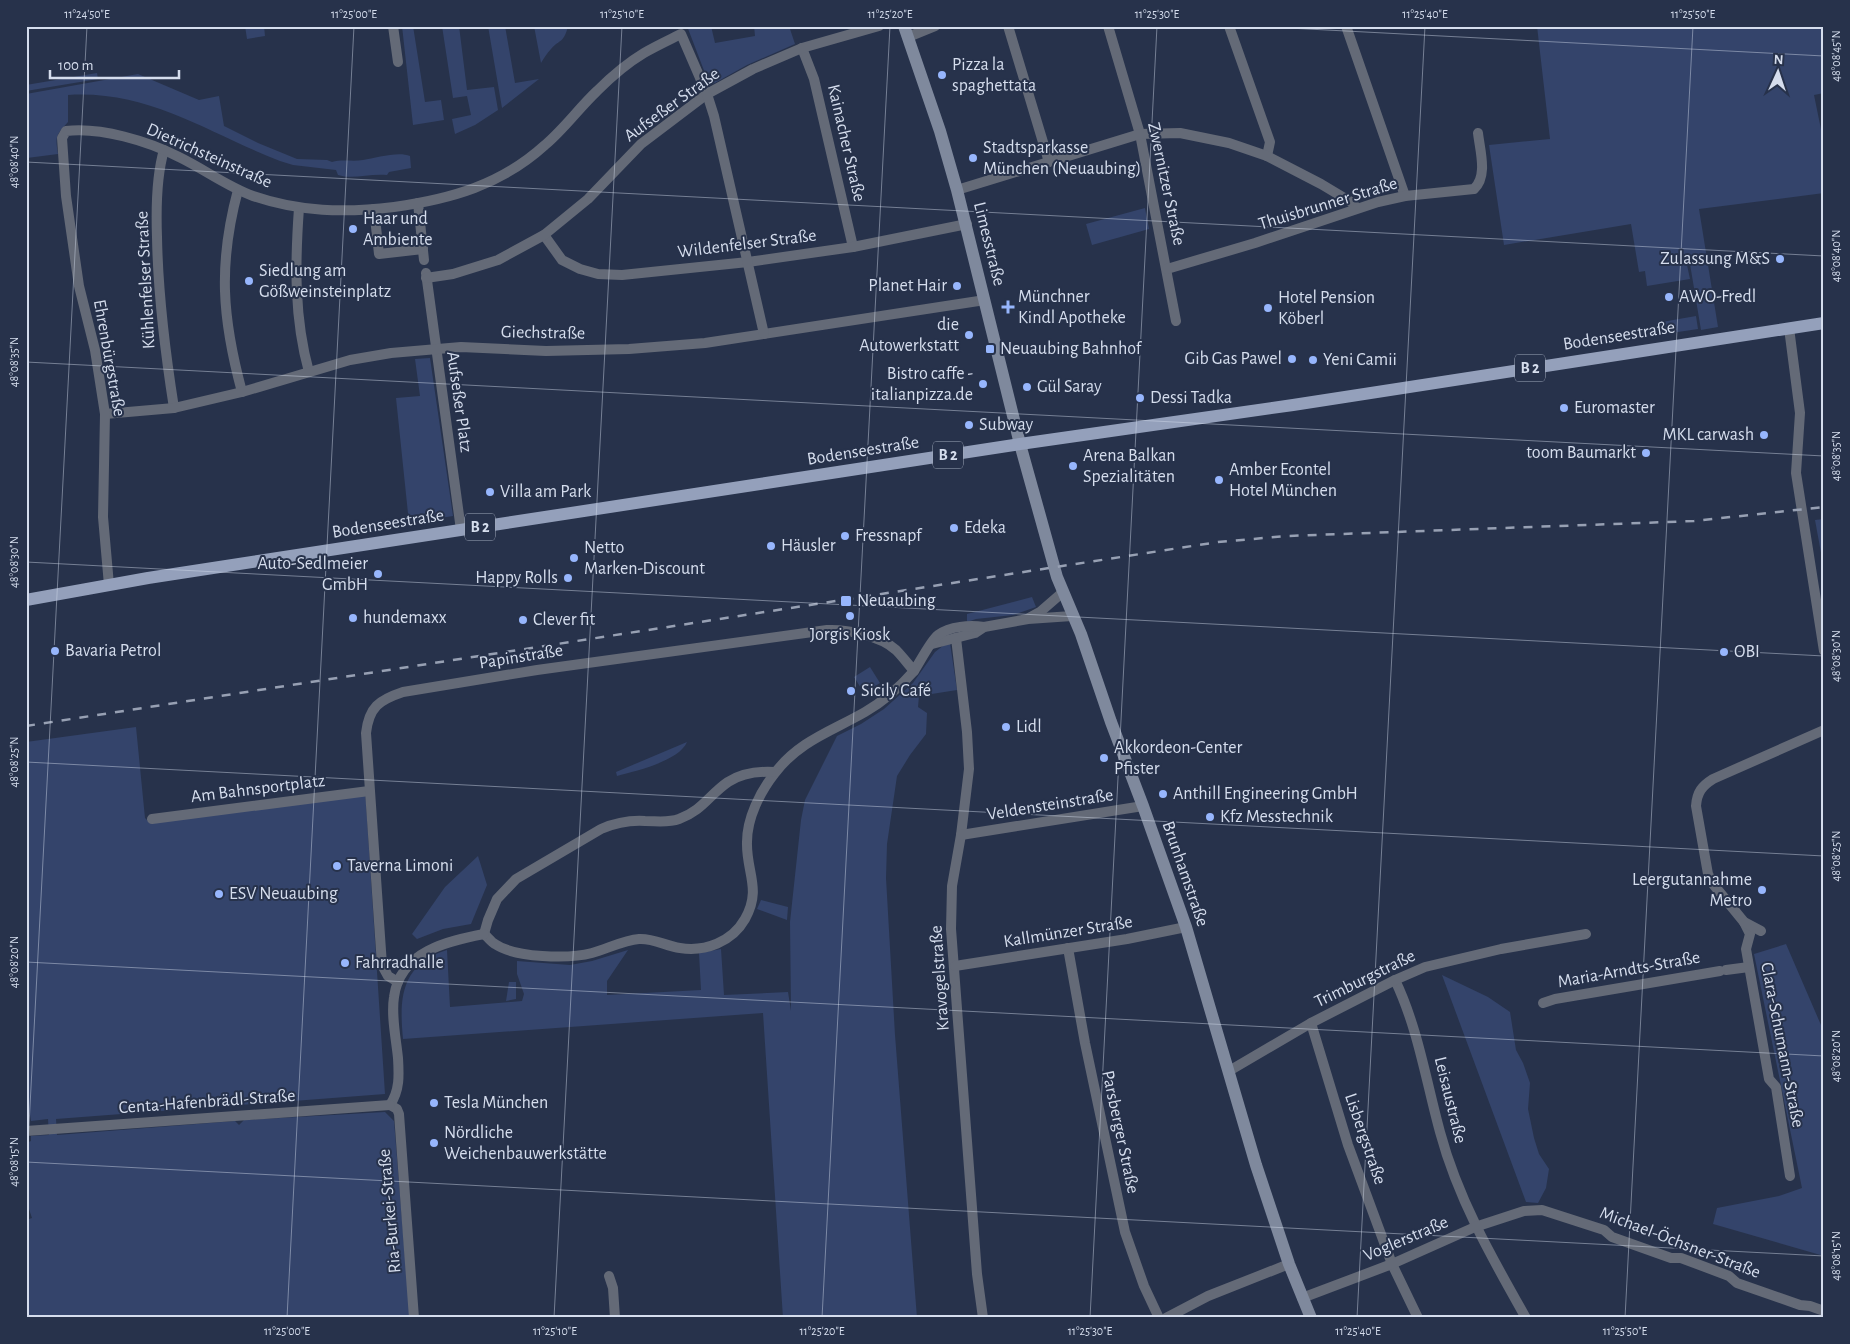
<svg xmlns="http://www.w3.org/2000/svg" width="1850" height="1344" font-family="'Alegreya Sans',sans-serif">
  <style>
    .green { fill: #34446b }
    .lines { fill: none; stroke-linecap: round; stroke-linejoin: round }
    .street { stroke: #646a77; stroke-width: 10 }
    .secondary { stroke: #7f899d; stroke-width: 12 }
    .primary { stroke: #94a0bb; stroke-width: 12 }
    .rail { stroke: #97a0b3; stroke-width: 2.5; stroke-dasharray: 9 9; stroke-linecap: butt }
    .ticks { fill: none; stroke: #d5dded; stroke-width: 1; stroke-opacity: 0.45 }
    .poi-dot { fill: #97b6fd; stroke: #27324b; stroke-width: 2 }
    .labels { text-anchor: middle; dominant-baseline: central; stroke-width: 4; stroke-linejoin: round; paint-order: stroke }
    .shield { fill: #27324b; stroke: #a1aabc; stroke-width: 1 }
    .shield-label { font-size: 16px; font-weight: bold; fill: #d5dded }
    .poi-label { font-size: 18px; fill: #d5dded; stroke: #27324b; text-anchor: start }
    .street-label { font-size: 18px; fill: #d5dded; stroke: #27324b }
    .neatline { fill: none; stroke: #d5dded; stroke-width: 2 }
    .ticks-label { font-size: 12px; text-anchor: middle; fill: #d5dded }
  </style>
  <rect width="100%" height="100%" fill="#27324b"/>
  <g class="green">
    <path d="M245 26H264L265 36 247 39Z"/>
    <path d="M402 26H413L425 102 441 100 444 120 413 125Z"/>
    <path d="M442 26H459L467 90 494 87 498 110 475 125 455 134 452 119 471 115 467 96 453 98Z"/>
    <path d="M488 26H505L515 83 539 79 502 108Z"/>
    <path d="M534 26H568C564 43 560 39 551 49 547 53 544 58 541 63Z"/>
    <path d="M687 26H711L715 43 755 36 754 26H789L795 44 747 65 713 84 708 81Z"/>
    <path d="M1537 26H1824V93L1814 95 1824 144V193L1699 209 1718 327 1701 330 1690 264 1687 265 1690 279 1647 286 1645 271 1639 272 1631 224 1504 245 1489 145 1550 139Z"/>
    <path d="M97 73 98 79 26 91V85Z"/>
    <path d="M138 74 199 100 219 96 224 126 258 143 297 159 327 160 332 162C342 159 353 162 363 160 376 158 398 151 410 156L411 168 389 172 387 175C370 173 353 180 338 175L336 170 293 165 280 161C207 133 150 90 68 95V122C56 135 55 136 58 154L27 158 26 94Z"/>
    <path d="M1145 208 1149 229 1092 245 1086 224Z"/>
    <path d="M1696 316 1698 329 1658 335 1656 323Z"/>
    <path d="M430 358 453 516 409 523 396 398 420 396 415 359Z"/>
    <path d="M1824 519V569L1815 520Z"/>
    <path d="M1032 597 1036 607 1013 615 976 619 967 622V614Z"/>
    <path d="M950 643 957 690 919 696 918 707 927 713 926 734 910 755 897 776 887 844 886 878 895 1035 917 1318H783L763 1013 403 1039C399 998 401 964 447 950L450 1007 522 1001 524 994 517 974V961L570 965 592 961 628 950 607 981V995L701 990 699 953 721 949 724 995 788 992 791 1011 790 922 801 820 805 800 837 736 861 724 884 709 913 683 935 652 944 645Z"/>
    <path d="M870 667 880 683 864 693 854 677Z"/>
    <path d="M136 727 145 818 150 823 365 788 385 1094 56 1119 57 1135 235 1121 239 1125 244 1120 385 1112 394 1121 410 1318H26V1220L32 1218 26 1200V1143L31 1141V1136L49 1135 48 1119 31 1121 26 1091V742Z"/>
    <path d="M687 742C679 761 636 771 617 776L616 772Z"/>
    <path d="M478 856 487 885 471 924 443 929 417 939 412 934 445 887Z"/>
    <path d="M761 900 788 907 787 920 757 909Z"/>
    <path d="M1786 944 1824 1032V1256L1713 1224 1717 1208 1779 1196 1802 1188 1754 954Z"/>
    <path d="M1442 975 1488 997 1510 1012 1516 1050 1523 1063 1530 1083 1528 1109 1534 1138 1539 1154 1549 1169 1546 1188 1538 1203 1526 1202Z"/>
    <path d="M509 982H516V999L506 1001Z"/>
  </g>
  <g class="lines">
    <g class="street">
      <path d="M393 26 398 62"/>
      <path d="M1008 26 1049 162"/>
      <path d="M1108 26 1140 134 1176 321"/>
      <path d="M1229 26 1270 142 1267 156"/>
      <path d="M1346 26 1405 196"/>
      <path d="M908 37 935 26"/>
      <path d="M802 48 814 79 853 247"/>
      <path d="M164 150C156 177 156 209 157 237 158 295 165 351 174 408"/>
      <path d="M238 190C218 264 222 318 242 392"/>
      <path d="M957 190 1140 134 1180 133 1229 143 1267 156 1321 184 1351 202 1357 208"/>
      <path d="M418 203 424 260"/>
      <path d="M299 208C295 263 294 318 309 372"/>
      <path d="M374 209 379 254 423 249"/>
      <path d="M544 235 562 260 580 269 598 274 622 275 748 262 853 247 967 224"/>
      <path d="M1167 269 1255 243 1378 202 1405 196 1474 189C1488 176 1480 151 1478 133"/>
      <path d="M426 273 461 530"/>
      <path d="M426 278 453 274 498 260 544 235 588 199 641 144 707 94 753 69 802 48 879 26"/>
      <path d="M1789 328 1800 413 1796 473 1824 651"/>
      <path d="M105 414 174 408 242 392 350 360 391 353 461 347 546 351 629 349 705 343 985 300"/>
      <path d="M109 585 103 517 105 414 95 350 79 286 66 196 62 138 66 131C101 127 148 141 179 157 204 169 226 186 253 196 299 212 345 213 394 207 451 199 501 185 545 145 564 129 579 108 597 91 610 78 629 62 644 53 656 46 669 40 681 34L707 94 714 116 764 334"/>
      <path d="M1029 618 1040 612 1063 592"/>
      <path d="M956 638 967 732 969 769 961 835 952 886 951 929 977 1274 983 1318"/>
      <path d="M932 644 975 633 984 627 1028 619 1072 616"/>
      <path d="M152 819 369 791"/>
      <path d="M961 835 1143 806"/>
      <path d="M1744 922 1750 934 1746 949 1769 1079 1776 1087 1790 1176"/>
      <path d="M1761 931 1744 922 1713 884 1708 874 1696 806C1697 792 1702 786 1713 779L1824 730"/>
      <path d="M484 934C488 937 491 942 495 944 515 958 569 959 592 953 607 949 624 940 639 939 653 938 666 946 680 948 705 952 732 942 745 919 762 889 746 872 747 842 747 818 760 792 775 773 799 741 832 731 865 712 884 701 900 687 914 671"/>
      <path d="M484 934 488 920 497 899 516 879 601 829C615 823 629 820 645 821 657 821 668 823 679 819 703 810 709 795 728 782 742 773 759 771 775 772"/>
      <path d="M1068 948 1085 1043 1125 1232 1144 1286 1159 1318"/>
      <path d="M955 966 1127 939 1186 927"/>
      <path d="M1726 970 1749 967"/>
      <path d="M1395 980C1418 1028 1426 1081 1440 1132 1458 1199 1492 1258 1526 1318"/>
      <path d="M398 982 388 976 382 965 366 733C369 707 379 700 403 692L537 670 827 630C847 629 881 636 896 650 902 656 908 664 914 671 920 662 931 640 938 635 950 626 970 625 984 627"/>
      <path d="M1543 1003 1555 999 1720 971"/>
      <path d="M1311 1023 1348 1145 1392 1264 1418 1318"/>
      <path d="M1229 1071 1311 1023 1395 980 1425 967 1501 949 1586 934"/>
      <path d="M390 1105C400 1090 399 1075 398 1058 396 1038 391 1016 394 997 400 951 448 941 484 934"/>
      <path d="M390 1105 397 1109 399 1114 414 1318"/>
      <path d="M26 1131 390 1105"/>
      <path d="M609 1276 613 1288 615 1318"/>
      <path d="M1302 1298 1392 1264 1475 1227 1524 1211 1542 1210 1604 1230 1612 1237 1671 1258H1681L1729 1276 1737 1283 1800 1305 1810 1306 1824 1311"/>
      <path d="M1166 1318 1208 1296 1289 1264"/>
    </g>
    <path class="secondary" d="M904 26 940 131 957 190 1020 444 1057 577 1081 634 1111 722 1143 806 1186 927 1256 1165 1289 1264 1311 1318"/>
    <path class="primary" d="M26 600 148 578 356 546 1020 444 1293 405 1824 323"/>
    <path class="rail" d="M26 726 1218 542 1287 536 1694 521 1824 507"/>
  </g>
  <path class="ticks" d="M1250 26 1824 56M26 162 1824 256M26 362 1824 456M26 562 1824 656M26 762 1824 856M26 962 1824 1056M26 1162 1824 1256M26 1182 87 26M287 1318 354 26M554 1318 622 26M822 1318 890 26M1090 1318 1157 26M1357 1318 1425 26M1625 1318 1693 26"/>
  <g class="poi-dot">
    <circle cx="942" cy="75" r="5"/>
    <circle cx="973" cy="158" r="5"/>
    <circle cx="353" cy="229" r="5"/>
    <circle cx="1780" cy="259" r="5"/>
    <circle cx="249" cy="281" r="5"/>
    <circle cx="957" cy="286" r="5"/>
    <circle cx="1669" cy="297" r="5"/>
    <path d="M1005.5 299.5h5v5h5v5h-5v5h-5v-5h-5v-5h5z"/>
    <circle cx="1268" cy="308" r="5"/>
    <circle cx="969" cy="335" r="5"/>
    <rect x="985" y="344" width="10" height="10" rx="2.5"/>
    <circle cx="1292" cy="359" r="5"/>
    <circle cx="1313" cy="360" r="5"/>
    <circle cx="983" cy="384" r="5"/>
    <circle cx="1027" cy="387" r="5"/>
    <circle cx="1140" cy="398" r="5"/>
    <circle cx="1564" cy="408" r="5"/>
    <circle cx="969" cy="425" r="5"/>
    <circle cx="1764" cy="435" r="5"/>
    <circle cx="1646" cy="453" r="5"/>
    <circle cx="1073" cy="466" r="5"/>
    <circle cx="1219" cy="480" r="5"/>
    <circle cx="490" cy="492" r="5"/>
    <circle cx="954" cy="528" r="5"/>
    <circle cx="845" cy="536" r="5"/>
    <circle cx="771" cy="546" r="5"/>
    <circle cx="574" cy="558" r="5"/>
    <circle cx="378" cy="574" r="5"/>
    <circle cx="568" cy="578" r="5"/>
    <rect x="840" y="595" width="12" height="12" rx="2.5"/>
    <circle cx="850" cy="616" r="5"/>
    <circle cx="353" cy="618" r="5"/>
    <circle cx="523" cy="620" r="5"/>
    <circle cx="55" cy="651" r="5"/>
    <circle cx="1724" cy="652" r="5"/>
    <circle cx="851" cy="691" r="5"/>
    <circle cx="1006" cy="727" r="5"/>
    <circle cx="1104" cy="758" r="5"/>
    <circle cx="1163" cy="794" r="5"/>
    <circle cx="1210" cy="817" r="5"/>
    <circle cx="337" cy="866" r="5"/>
    <circle cx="1762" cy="890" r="5"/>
    <circle cx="219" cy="894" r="5"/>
    <circle cx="345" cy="963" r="5"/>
    <circle cx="434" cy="1103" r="5"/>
    <circle cx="434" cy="1143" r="5"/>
  </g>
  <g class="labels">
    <g class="shield">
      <rect x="1515" y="354.5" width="30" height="27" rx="4"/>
      <rect x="933" y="441.5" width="30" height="27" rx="4"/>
      <rect x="465" y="513.5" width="30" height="27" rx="4"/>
    </g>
    <g class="shield-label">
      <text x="1530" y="368">B 2</text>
      <text x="948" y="455">B 2</text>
      <text x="480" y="527">B 2</text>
    </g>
    <g class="poi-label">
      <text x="952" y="65">Pizza la<tspan x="952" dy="21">spaghettata</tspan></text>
      <text x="983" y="148">Stadtsparkasse<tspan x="983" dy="21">München (Neuaubing)</tspan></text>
      <text x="363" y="219">Haar und<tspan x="363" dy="21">Ambiente</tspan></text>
      <text x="1770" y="259" text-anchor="end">Zulassung M&amp;S</text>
      <text x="259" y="271">Siedlung am<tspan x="259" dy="21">Gößweinsteinplatz</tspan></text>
      <text x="947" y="286" text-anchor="end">Planet Hair</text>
      <text x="1018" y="297">Münchner<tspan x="1018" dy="21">Kindl Apotheke</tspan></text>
      <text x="1679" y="297">AWO-Fredl</text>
      <text x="1278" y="298">Hotel Pension<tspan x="1278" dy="21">Köberl</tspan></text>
      <text x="959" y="325" text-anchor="end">die<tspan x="959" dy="21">Autowerkstatt</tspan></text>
      <text x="1000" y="349">Neuaubing Bahnhof</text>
      <text x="1282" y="359" text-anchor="end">Gib Gas Pawel</text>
      <text x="1323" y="360">Yeni Camii</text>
      <text x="973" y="374" text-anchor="end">Bistro caffe -<tspan x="973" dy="21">italianpizza.de</tspan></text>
      <text x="1037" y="387">Gül Saray</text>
      <text x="1150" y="398">Dessi Tadka</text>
      <text x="1574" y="408">Euromaster</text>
      <text x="979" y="425">Subway</text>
      <text x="1754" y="435" text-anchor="end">MKL carwash</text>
      <text x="1636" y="453" text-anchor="end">toom Baumarkt</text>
      <text x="1083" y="456">Arena Balkan<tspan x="1083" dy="21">Spezialitäten</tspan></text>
      <text x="1229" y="470">Amber Econtel<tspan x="1229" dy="21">Hotel München</tspan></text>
      <text x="500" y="492">Villa am Park</text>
      <text x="964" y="528">Edeka</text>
      <text x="855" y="536">Fressnapf</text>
      <text x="781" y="546">Häusler</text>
      <text x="584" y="548">Netto<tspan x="584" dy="21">Marken-Discount</tspan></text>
      <text x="368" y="564" text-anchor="end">Auto-Sedlmeier<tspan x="368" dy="21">GmbH</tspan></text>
      <text x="558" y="578" text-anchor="end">Happy Rolls</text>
      <text x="857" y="601">Neuaubing</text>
      <text x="363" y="618">hundemaxx</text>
      <text x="533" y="620">Clever fit</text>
      <text x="850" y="635" text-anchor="middle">Jorgis Kiosk</text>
      <text x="65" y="651">Bavaria Petrol</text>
      <text x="1734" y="652">OBI</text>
      <text x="861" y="691">Sicily Café</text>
      <text x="1016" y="727">Lidl</text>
      <text x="1114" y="748">Akkordeon-Center<tspan x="1114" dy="21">Pfister</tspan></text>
      <text x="1173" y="794">Anthill Engineering GmbH</text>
      <text x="1220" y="817">Kfz Messtechnik</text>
      <text x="347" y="866">Taverna Limoni</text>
      <text x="1752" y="880" text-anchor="end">Leergutannahme<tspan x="1752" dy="21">Metro</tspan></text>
      <text x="229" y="894">ESV Neuaubing</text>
      <text x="355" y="963">Fahrradhalle</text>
      <text x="444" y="1103">Tesla München</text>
      <text x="444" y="1133">Nördliche<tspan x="444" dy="21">Weichenbauwerkstätte</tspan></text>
    </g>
    <g class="street-label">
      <text transform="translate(672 105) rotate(-36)">Aufseßer Straße</text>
      <text transform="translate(846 143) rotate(77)">Kainacher Straße</text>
      <text transform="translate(209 156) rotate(24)">Dietrichsteinstraße</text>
      <text transform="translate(1166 184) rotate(78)">Zwernitzer Straße</text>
      <text transform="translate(1328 204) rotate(-17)">Thuisbrunner Straße</text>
      <text transform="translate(747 244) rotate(-7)">Wildenfelser Straße</text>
      <text transform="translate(989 244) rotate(76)">Limesstraße</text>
      <text transform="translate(146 280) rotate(-93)">Kühlenfelser Straße</text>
      <text transform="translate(543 333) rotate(1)">Giechstraße</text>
      <text transform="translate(1619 336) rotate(-9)">Bodenseestraße</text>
      <text transform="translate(109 358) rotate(80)">Ehrenbürgstraße</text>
      <text transform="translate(459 402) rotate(82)">Aufseßer Platz</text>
      <text transform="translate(863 451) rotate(-9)">Bodenseestraße</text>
      <text transform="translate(388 524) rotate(-9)">Bodenseestraße</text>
      <text transform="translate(521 657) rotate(-9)">Papinstraße</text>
      <text transform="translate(258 789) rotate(-7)">Am Bahnsportplatz</text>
      <text transform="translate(1050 805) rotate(-9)">Veldensteinstraße</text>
      <text transform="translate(1185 874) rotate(71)">Brunhamstraße</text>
      <text transform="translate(1068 932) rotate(-9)">Kallmünzer Straße</text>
      <text transform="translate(1629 970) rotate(-10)">Maria-Arndts-Straße</text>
      <text transform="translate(940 978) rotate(-94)">Kravogelstraße</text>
      <text transform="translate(1365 979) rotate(-26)">Trimburgstraße</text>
      <text transform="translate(1782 1045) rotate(79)">Clara-Schumann-Straße</text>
      <text transform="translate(1450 1100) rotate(76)">Leisaustraße</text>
      <text transform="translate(207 1102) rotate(-4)">Centa-Hafenbrädl-Straße</text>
      <text transform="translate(1120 1132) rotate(78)">Parsberger Straße</text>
      <text transform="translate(1365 1139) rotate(71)">Lisbergstraße</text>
      <text transform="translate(390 1211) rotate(-95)">Ria-Burkei-Straße</text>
      <text transform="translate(1406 1239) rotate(-23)">Voglerstraße</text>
      <text transform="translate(1680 1243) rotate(21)">Michael-Öchsner-Straße</text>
    </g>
  </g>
  <rect width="1850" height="1344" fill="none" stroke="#27324b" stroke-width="55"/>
  <g transform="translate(1778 72) rotate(3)" stroke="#27324b" stroke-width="4" paint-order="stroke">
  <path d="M0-4L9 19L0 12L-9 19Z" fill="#d5dded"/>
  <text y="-8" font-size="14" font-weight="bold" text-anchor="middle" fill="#d5dded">N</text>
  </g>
  <path d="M50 70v8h129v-8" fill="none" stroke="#d5dded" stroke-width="2.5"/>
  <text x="58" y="70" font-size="15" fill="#d5dded" stroke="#27324b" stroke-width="4" paint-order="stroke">100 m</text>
  <rect x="28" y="28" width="1794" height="1288" class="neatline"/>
  <g class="ticks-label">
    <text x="87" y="18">11°24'50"E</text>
    <text x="354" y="18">11°25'00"E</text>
    <text x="622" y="18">11°25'10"E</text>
    <text x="890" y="18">11°25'20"E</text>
    <text x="1157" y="18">11°25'30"E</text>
    <text x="1425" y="18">11°25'40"E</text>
    <text x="1693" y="18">11°25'50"E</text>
    <text transform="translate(1836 56) rotate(-90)" y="4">48°08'45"N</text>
    <text transform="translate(14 162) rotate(-90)" y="4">48°08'40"N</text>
    <text transform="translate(1836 256) rotate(-90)" y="4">48°08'40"N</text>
    <text transform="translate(14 362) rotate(-90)" y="4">48°08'35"N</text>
    <text transform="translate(1836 456) rotate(-90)" y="4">48°08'35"N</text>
    <text transform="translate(14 562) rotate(-90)" y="4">48°08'30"N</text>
    <text transform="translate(1836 656) rotate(-90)" y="4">48°08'30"N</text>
    <text transform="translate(14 762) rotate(-90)" y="4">48°08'25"N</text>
    <text transform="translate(1836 856) rotate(-90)" y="4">48°08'25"N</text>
    <text transform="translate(14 962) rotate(-90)" y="4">48°08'20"N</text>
    <text transform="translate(1836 1056) rotate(-90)" y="4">48°08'20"N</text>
    <text transform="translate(14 1162) rotate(-90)" y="4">48°08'15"N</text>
    <text transform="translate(1836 1256) rotate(-90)" y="4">48°08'15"N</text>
    <text x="287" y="1335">11°25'00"E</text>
    <text x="555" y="1335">11°25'10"E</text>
    <text x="822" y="1335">11°25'20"E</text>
    <text x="1090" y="1335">11°25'30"E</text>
    <text x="1358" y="1335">11°25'40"E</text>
    <text x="1625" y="1335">11°25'50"E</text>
  </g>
</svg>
